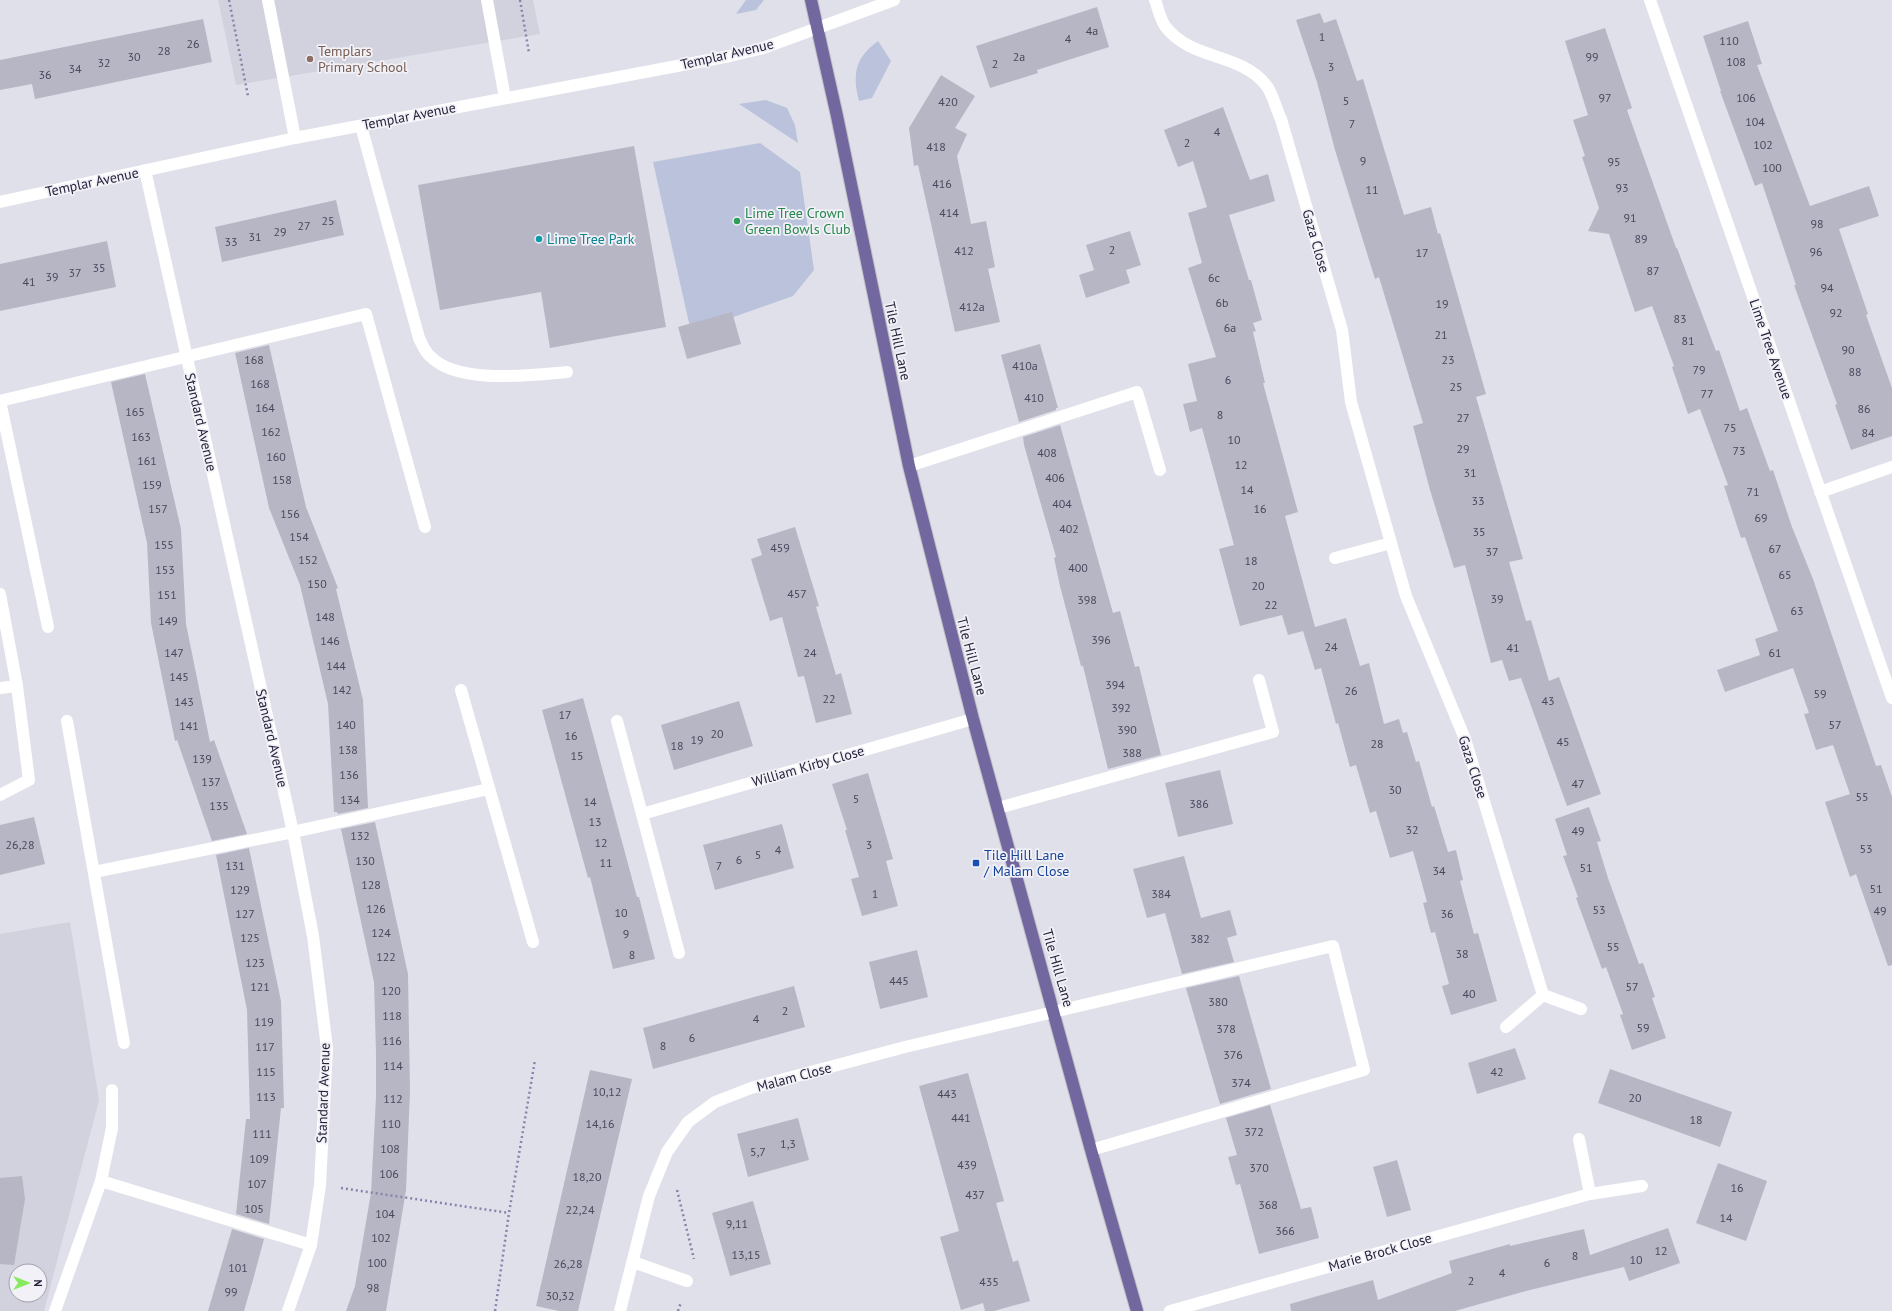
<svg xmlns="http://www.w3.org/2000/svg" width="1892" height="1311" font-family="'PT Sans',sans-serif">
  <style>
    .built { fill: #d2d2de; fill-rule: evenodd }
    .green { fill: #bac3db }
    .building { fill: #b7b6c5 }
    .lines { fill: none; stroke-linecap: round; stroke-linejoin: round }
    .major-casing { stroke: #bebdc4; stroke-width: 14 }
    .path { stroke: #8982ac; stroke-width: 2.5; stroke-dasharray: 2 3; stroke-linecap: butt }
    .minor { stroke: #fff; stroke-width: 12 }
    .major { stroke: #72679e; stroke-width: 12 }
    .education-dot { fill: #8d6e63; stroke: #f1f1f7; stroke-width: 1.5 }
    .leisure-dot { fill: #2e9e5b; stroke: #f1f1f7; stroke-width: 1.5 }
    .culture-dot { fill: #0f9aa8; stroke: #f1f1f7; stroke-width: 1.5 }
    .transit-dot { fill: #1a4fb4; stroke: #f1f1f7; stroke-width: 1.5 }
    .labels { text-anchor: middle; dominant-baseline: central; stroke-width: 3.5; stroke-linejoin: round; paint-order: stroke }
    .number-label { font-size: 12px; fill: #4a475d }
    .education-label { font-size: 14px; fill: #785e54; stroke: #f1f1f7; text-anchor: start }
    .street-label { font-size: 14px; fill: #26223a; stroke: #f1f1f7 }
    .leisure-label { font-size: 14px; fill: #27864d; stroke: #f1f1f7; text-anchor: start }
    .culture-label { font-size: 14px; fill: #0d838f; stroke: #f1f1f7; text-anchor: start }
    .transit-label { font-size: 14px; fill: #164399; stroke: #f1f1f7; text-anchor: start }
  </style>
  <rect width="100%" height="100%" fill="#e0e0ea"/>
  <g class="built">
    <path d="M218 0H533L540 34 236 85Z"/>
    <path d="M70 922 99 1100 44 1311H0V934ZM16 1271H40V1295H16Z"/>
  </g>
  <g class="green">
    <path d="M746 0H764L756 10 736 14Z"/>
    <path d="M878 41 891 61 872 98 859 101C852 74 855 58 878 41Z"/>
    <path d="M766 100 787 108 795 125 798 143 739 104Z"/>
    <path d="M760 143 800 172 814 270 793 296 691 332 653 162Z"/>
  </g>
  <g class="building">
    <path d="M1097 7 1109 47 1037 70 1038 73 990 88 976 46Z"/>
    <path d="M1320 13 1324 23 1336 19 1357 81 1363 79 1404 215 1431 207 1438 234 1440 233 1486 394 1476 397 1523 559 1509 562 1526 621 1531 620 1549 681 1559 677 1601 794 1567 806 1521 678 1509 681 1502 660 1491 663 1465 565 1454 568 1430 490 1413 426 1423 423 1379 277 1375 279 1335 150 1317 82 1296 20Z"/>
    <path d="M203 19 212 62 35 99 32 84 0 90V60Z"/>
    <path d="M1748 21 1762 64 1757 65 1810 206 1869 186 1879 216 1839 229 1868 314 1866 315 1892 388V436L1851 450 1835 405 1837 404 1794 285H1796L1762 183 1755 186 1720 91H1721L1703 36Z"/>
    <path d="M1605 28 1632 108 1627 110 1676 248H1677L1716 351 1719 350 1740 411 1747 408 1770 471 1773 470 1792 527 1813 579 1876 766 1881 765 1892 797V965L1888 966 1856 874 1850 877 1825 802 1850 794 1833 745 1816 750 1804 714 1809 713 1793 668 1725 692 1717 670 1760 655 1755 639 1778 631 1745 537 1741 538 1724 486 1728 485 1700 409 1688 414 1672 367 1674 366 1652 306 1635 312 1609 234 1588 231 1599 208 1582 157 1585 156 1573 120 1588 115 1565 41Z"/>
    <path d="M941 75 975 96 955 128 967 134 957 156 971 224 986 221 995 267 988 269 1000 322 955 332 918 165 914 166 909 128Z"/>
    <path d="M1223 107 1250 180 1268 174 1275 201 1229 215 1249 280H1251L1262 320 1253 323 1256 331 1253 332 1265 383H1263L1298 512 1285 516 1315 627 1346 618 1360 666 1369 663 1384 724 1399 719 1403 733 1407 732 1416 762 1419 761 1432 807 1434 806 1448 852 1456 850 1463 880 1460 881 1474 934 1478 933 1497 1001 1451 1015 1442 986 1449 984 1435 932 1431 933 1423 903 1427 902 1413 851 1390 858 1376 811 1370 813 1356 765 1350 767 1338 723 1336 724 1321 668 1315 670 1303 631 1288 635 1282 615 1240 626 1219 549 1234 545 1202 428 1190 432 1183 404 1197 401 1188 364 1216 357 1188 268 1202 263 1188 213 1207 207 1193 161 1178 167 1164 130Z"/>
    <path d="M634 146 666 327 550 348 541 292 440 310 418 185Z"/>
    <path d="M336 200 344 235 222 262 215 227Z"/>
    <path d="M1130 231 1141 265 1126 270 1130 283 1086 298 1079 275 1094 270 1086 245Z"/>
    <path d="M107 241 116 287 0 311V264Z"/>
    <path d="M732 312 741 344 687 359 678 327Z"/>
    <path d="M1040 344 1058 408H1056V410L1019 422 1001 355Z"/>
    <path d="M269 345 306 507 338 588 336 589 363 700 368 808 338 814 337 812H334L328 704 300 585 269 508 235 353Z"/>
    <path d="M145 374 181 529 186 624 210 742 214 740 247 834 212 841 177 740 175 741 151 623 147 543 111 382Z"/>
    <path d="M1060 425 1113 613 1120 611 1135 667 1139 666 1161 755 1108 769 1083 666H1081L1060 586 1054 558 1056 557 1024 445 1023 437Z"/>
    <path d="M795 527 819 606 816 607 836 675 841 673 852 714 816 723 804 676 798 677 782 617 770 621 751 559 762 555 757 539Z"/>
    <path d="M583 698 637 897H639L655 959 613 969 590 877 588 878 542 710Z"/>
    <path d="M739 701 753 746 674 770 661 725Z"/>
    <path d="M1220 770 1233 824 1178 837 1165 783Z"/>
    <path d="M868 773 893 859 886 861 898 906 862 916 851 879 859 877 845 830H847L832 784Z"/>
    <path d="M1589 807 1601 841 1597 842 1608 878 1639 964 1643 963 1655 997 1652 998 1666 1038 1632 1050 1620 1015 1623 1014 1606 967 1602 969 1576 898 1578 897 1563 856 1567 855 1555 819Z"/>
    <path d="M34 817 45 864 0 875V825Z"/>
    <path d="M375 822 408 974 410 1091 406 1190 386 1311H346L355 1286 371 1193 376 1097V1053L374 982 341 829Z"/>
    <path d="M782 824 794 868 715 890 703 845Z"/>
    <path d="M249 848 281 1001 284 1108H281L269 1224 236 1214 246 1119H250L247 1010 216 855Z"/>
    <path d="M1184 856 1201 918 1230 910 1237 935 1227 938 1234 962 1182 974 1165 913 1147 918 1133 869Z"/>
    <path d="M917 950 928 997 880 1009 869 962Z"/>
    <path d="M1239 976 1271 1089 1220 1104 1186 988Z"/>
    <path d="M794 986 805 1027 653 1069 643 1028Z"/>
    <path d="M1515 1048 1526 1079 1477 1094 1468 1063Z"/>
    <path d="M1610 1069 1732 1112 1720 1147 1598 1103Z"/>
    <path d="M590 1070 632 1079 578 1311H559L536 1306Z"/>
    <path d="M968 1073 1004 1201 996 1203 1013 1262 1018 1260 1030 1301 994 1311H985L983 1303 961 1310 940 1237 959 1231 919 1086Z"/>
    <path d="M1270 1105 1301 1209 1311 1207 1319 1238 1259 1254 1240 1184 1236 1185 1228 1157 1237 1155 1226 1118Z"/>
    <path d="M798 1118 809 1160 748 1177 737 1134Z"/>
    <path d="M1397 1160 1411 1210 1387 1217 1373 1167Z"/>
    <path d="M1718 1163 1767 1181 1746 1241 1696 1223Z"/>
    <path d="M22 1176 25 1199 14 1265 0 1264V1178Z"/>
    <path d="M753 1201 771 1264 730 1276 712 1213Z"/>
    <path d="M1668 1228 1680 1263 1629 1281 1624 1267 1526 1291 1455 1311H1291L1290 1304 1373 1280 1378 1300 1452 1273 1449 1261 1510 1244V1246L1584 1229 1590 1255Z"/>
    <path d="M232 1229 264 1239 253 1280 244 1311H208Z"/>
  </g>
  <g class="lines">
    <defs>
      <path id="major" d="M811 0 837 116 909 466 973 719 1091 1150 1137 1311"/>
    </defs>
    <use href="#major" class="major-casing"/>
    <g class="path">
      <path d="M229 0 248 96"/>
      <path d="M520 0 529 53"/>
      <path d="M341 1188 509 1213"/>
      <path d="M677 1190 694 1259"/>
      <path d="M495 1311 509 1213 535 1060"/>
      <path d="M678 1311 681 1302"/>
    </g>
    <g class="minor">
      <path d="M268 0 295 138"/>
      <path d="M487 0 505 98"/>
      <path d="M1155 0C1158 8 1160 19 1165 26 1191 61 1240 52 1266 85 1273 94 1276 109 1281 119L1342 330 1351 402 1406 596 1465 739 1543 995"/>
      <path d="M1650 0 1892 698"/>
      <path d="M361 126 419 338C422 344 425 352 430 356 457 385 531 375 567 372"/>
      <path d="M145 170 293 832 313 936 327 1048 320 1185 311 1245 288 1311"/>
      <path d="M0 202 295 138 730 56 763 48 894 0"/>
      <path d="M909 466 1137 392 1160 470"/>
      <path d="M1820 492 1892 467"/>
      <path d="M1335 558 1391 543"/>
      <path d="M0 594 17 686 29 780 0 795"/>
      <path d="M48 627 0 401 366 314 425 527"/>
      <path d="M0 688 17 686"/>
      <path d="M461 690 533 942"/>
      <path d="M67 721 124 1043"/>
      <path d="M617 721 642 814"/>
      <path d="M998 808 1273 732 1259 680"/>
      <path d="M94 872 293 832 489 789"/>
      <path d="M679 953 642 814 973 719"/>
      <path d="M1506 1027 1543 995 1581 1009"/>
      <path d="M1579 1139 1590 1194"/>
      <path d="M101 1181 311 1245"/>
      <path d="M633 1262 687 1281"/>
      <path d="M55 1311 101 1181 112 1128V1090"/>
      <path d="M620 1311 649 1196 667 1152 688 1122 715 1102 751 1088 905 1047 1333 946 1364 1070 1091 1150"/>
      <path d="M1170 1311 1590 1194 1642 1186"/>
    </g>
    <use href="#major" class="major"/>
  </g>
  <circle class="education-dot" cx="310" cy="59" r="4"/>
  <circle class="leisure-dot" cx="737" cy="221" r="4"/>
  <circle class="culture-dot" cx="539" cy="239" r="4"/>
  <rect class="transit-dot" x="972" y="859" width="8" height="8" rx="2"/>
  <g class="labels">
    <g class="number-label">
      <text x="1092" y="30">4a</text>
      <text x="1322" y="36">1</text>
      <text x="1068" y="38">4</text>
      <text x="1729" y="40">110</text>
      <text x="193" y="43">26</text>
      <text x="164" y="50">28</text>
      <text x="134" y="56">30</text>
      <text x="1019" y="56">2a</text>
      <text x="1592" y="56">99</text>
      <text x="1736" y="61">108</text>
      <text x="104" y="62">32</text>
      <text x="995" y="63">2</text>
      <text x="1331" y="66">3</text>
      <text x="75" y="68">34</text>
      <text x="45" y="74">36</text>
      <text x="1605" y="97">97</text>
      <text x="1746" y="97">106</text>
      <text x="1346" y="100">5</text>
      <text x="948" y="101">420</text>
      <text x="1755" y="121">104</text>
      <text x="1352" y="123">7</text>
      <text x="1217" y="131">4</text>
      <text x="1187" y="142">2</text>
      <text x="1763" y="144">102</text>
      <text x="936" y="146">418</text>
      <text x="1363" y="160">9</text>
      <text x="1614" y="161">95</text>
      <text x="1772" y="167">100</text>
      <text x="942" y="183">416</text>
      <text x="1622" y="187">93</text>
      <text x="1372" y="189">11</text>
      <text x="949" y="212">414</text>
      <text x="1630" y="217">91</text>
      <text x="328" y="220">25</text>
      <text x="1817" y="223">98</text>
      <text x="304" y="225">27</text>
      <text x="280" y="231">29</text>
      <text x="255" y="236">31</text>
      <text x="1641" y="238">89</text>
      <text x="231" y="241">33</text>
      <text x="1112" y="249">2</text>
      <text x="964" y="250">412</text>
      <text x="1816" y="251">96</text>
      <text x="1422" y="252">17</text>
      <text x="99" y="267">35</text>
      <text x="1653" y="270">87</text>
      <text x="75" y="272">37</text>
      <text x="52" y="276">39</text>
      <text x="1214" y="277">6c</text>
      <text x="29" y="281">41</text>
      <text x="1827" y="287">94</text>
      <text x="1222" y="302">6b</text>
      <text x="1442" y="303">19</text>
      <text x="972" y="306">412a</text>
      <text x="1836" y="312">92</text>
      <text x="1680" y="318">83</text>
      <text x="1230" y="327">6a</text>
      <text x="1441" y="334">21</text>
      <text x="1688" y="340">81</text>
      <text x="1848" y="349">90</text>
      <text x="254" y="359">168</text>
      <text x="1448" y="359">23</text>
      <text x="1025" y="365">410a</text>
      <text x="1699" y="369">79</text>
      <text x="1855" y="371">88</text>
      <text x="1228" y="379">6</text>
      <text x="260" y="383">168</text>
      <text x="1456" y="386">25</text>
      <text x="1707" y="393">77</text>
      <text x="1034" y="397">410</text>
      <text x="265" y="407">164</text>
      <text x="1864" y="408">86</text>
      <text x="135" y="411">165</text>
      <text x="1220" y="414">8</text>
      <text x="1463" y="417">27</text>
      <text x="1730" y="427">75</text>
      <text x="271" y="431">162</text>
      <text x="1868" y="432">84</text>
      <text x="141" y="436">163</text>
      <text x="1234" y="439">10</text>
      <text x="1463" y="448">29</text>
      <text x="1739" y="450">73</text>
      <text x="1047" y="452">408</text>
      <text x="276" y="456">160</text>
      <text x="147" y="460">161</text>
      <text x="1241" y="464">12</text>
      <text x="1470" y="472">31</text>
      <text x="1055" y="477">406</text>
      <text x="282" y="479">158</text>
      <text x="152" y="484">159</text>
      <text x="1247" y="489">14</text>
      <text x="1753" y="491">71</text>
      <text x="1478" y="500">33</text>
      <text x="1062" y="503">404</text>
      <text x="158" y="508">157</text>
      <text x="1260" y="508">16</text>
      <text x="290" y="513">156</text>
      <text x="1761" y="517">69</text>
      <text x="1069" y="528">402</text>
      <text x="1479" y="531">35</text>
      <text x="299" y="536">154</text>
      <text x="164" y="544">155</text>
      <text x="780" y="547">459</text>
      <text x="1775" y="548">67</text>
      <text x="1492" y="551">37</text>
      <text x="308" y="559">152</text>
      <text x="1251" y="560">18</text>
      <text x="1078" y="567">400</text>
      <text x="165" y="569">153</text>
      <text x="1785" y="574">65</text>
      <text x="317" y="583">150</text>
      <text x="1258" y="585">20</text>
      <text x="797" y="593">457</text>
      <text x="167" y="594">151</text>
      <text x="1497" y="598">39</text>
      <text x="1087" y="599">398</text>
      <text x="1271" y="604">22</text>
      <text x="1797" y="610">63</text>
      <text x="325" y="616">148</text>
      <text x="168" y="620">149</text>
      <text x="1101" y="639">396</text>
      <text x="330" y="640">146</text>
      <text x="1331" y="646">24</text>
      <text x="1513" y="647">41</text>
      <text x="174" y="652">147</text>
      <text x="810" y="652">24</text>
      <text x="1775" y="652">61</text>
      <text x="336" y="665">144</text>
      <text x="179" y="676">145</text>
      <text x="1115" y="684">394</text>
      <text x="342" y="689">142</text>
      <text x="1351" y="690">26</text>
      <text x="1820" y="693">59</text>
      <text x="829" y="698">22</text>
      <text x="1548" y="700">43</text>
      <text x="184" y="701">143</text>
      <text x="1121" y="707">392</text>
      <text x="565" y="714">17</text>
      <text x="346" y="724">140</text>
      <text x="1835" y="724">57</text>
      <text x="189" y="725">141</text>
      <text x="1127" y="729">390</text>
      <text x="717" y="733">20</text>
      <text x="571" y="735">16</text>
      <text x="697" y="739">19</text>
      <text x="1563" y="741">45</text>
      <text x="1377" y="743">28</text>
      <text x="677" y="745">18</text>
      <text x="348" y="749">138</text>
      <text x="1132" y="752">388</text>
      <text x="577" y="755">15</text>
      <text x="202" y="758">139</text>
      <text x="349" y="774">136</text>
      <text x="211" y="781">137</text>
      <text x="1578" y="783">47</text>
      <text x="1395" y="789">30</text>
      <text x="1862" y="796">55</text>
      <text x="856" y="798">5</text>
      <text x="350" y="799">134</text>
      <text x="590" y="801">14</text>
      <text x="1199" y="803">386</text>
      <text x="219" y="805">135</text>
      <text x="595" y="821">13</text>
      <text x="1412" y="829">32</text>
      <text x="1578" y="830">49</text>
      <text x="360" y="835">132</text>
      <text x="601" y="842">12</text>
      <text x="20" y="844">26,28</text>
      <text x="869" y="844">3</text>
      <text x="1866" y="848">53</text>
      <text x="778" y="849">4</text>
      <text x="758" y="854">5</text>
      <text x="739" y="859">6</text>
      <text x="365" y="860">130</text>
      <text x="606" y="862">11</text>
      <text x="235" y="865">131</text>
      <text x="719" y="865">7</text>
      <text x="1586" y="867">51</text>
      <text x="1439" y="870">34</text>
      <text x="371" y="884">128</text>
      <text x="1876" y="888">51</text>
      <text x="240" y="889">129</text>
      <text x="875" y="893">1</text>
      <text x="1161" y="893">384</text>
      <text x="376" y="908">126</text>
      <text x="1599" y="909">53</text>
      <text x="1880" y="910">49</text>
      <text x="621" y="912">10</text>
      <text x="245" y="913">127</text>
      <text x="1447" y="913">36</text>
      <text x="381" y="932">124</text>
      <text x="626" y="933">9</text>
      <text x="250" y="937">125</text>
      <text x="1200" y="938">382</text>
      <text x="1613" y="946">55</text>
      <text x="1462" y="953">38</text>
      <text x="632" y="954">8</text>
      <text x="386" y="956">122</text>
      <text x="255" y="962">123</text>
      <text x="899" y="980">445</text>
      <text x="260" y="986">121</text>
      <text x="1632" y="986">57</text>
      <text x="391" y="990">120</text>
      <text x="1469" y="993">40</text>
      <text x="1218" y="1001">380</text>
      <text x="785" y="1010">2</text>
      <text x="392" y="1015">118</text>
      <text x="756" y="1018">4</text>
      <text x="264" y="1021">119</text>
      <text x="1643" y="1027">59</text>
      <text x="1226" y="1028">378</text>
      <text x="692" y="1037">6</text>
      <text x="392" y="1040">116</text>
      <text x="663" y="1045">8</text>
      <text x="265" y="1046">117</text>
      <text x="1233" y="1054">376</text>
      <text x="393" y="1065">114</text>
      <text x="266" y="1071">115</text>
      <text x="1497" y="1071">42</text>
      <text x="1241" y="1082">374</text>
      <text x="607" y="1091">10,12</text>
      <text x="947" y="1093">443</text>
      <text x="266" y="1096">113</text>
      <text x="1635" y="1097">20</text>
      <text x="393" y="1098">112</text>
      <text x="961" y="1117">441</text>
      <text x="1696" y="1119">18</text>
      <text x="391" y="1123">110</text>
      <text x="600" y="1123">14,16</text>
      <text x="1254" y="1131">372</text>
      <text x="262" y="1133">111</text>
      <text x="788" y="1143">1,3</text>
      <text x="390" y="1148">108</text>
      <text x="758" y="1151">5,7</text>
      <text x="259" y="1158">109</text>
      <text x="967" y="1164">439</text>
      <text x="1259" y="1167">370</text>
      <text x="389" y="1173">106</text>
      <text x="587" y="1176">18,20</text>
      <text x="257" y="1183">107</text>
      <text x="1737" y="1187">16</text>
      <text x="975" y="1194">437</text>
      <text x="1268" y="1204">368</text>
      <text x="254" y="1208">105</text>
      <text x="580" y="1209">22,24</text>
      <text x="385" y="1213">104</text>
      <text x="1726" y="1217">14</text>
      <text x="737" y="1223">9,11</text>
      <text x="1285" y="1230">366</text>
      <text x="381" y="1237">102</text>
      <text x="1661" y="1250">12</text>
      <text x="746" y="1254">13,15</text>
      <text x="1575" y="1255">8</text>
      <text x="1636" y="1259">10</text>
      <text x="377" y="1262">100</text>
      <text x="1547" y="1262">6</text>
      <text x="568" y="1263">26,28</text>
      <text x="238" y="1267">101</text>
      <text x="1502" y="1272">4</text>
      <text x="1471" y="1280">2</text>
      <text x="989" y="1281">435</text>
      <text x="373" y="1287">98</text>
      <text x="231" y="1291">99</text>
      <text x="560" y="1295">30,32</text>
    </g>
    <g class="education-label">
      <text x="318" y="51">Templars<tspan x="318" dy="16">Primary School</tspan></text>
    </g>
    <g class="street-label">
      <text transform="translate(727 54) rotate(-13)">Templar Avenue</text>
      <text transform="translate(409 116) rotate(-11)">Templar Avenue</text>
      <text transform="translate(92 182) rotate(-12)">Templar Avenue</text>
      <text transform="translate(1316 241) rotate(74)">Gaza Close</text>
      <text transform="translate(898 341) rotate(78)">Tile Hill Lane</text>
      <text transform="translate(1771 349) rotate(71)">Lime Tree Avenue</text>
      <text transform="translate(201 422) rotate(77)">Standard Avenue</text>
      <text transform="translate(972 656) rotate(75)">Tile Hill Lane</text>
      <text transform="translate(272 738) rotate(77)">Standard Avenue</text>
      <text transform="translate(808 766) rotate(-16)">William Kirby Close</text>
      <text transform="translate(1473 767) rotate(72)">Gaza Close</text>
      <text transform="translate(1058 968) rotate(74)">Tile Hill Lane</text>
      <text transform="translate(794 1077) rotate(-15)">Malam Close</text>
      <text transform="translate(323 1093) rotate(-88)">Standard Avenue</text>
      <text transform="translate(1380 1252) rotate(-16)">Marie Brock Close</text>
    </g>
    <g class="leisure-label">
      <text x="745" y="213">Lime Tree Crown<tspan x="745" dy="16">Green Bowls Club</tspan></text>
    </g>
    <g class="culture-label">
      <text x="547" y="239">Lime Tree Park</text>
    </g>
    <g class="transit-label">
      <text x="984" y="855">Tile Hill Lane<tspan x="984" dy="16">/ Malam Close</tspan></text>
    </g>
  </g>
  <g transform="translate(28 1283) rotate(90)"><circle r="19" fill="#f1f1f7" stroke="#a09eab"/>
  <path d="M0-3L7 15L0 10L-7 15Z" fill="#87ea5e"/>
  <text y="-6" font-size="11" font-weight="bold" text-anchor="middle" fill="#26223a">N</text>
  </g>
</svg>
